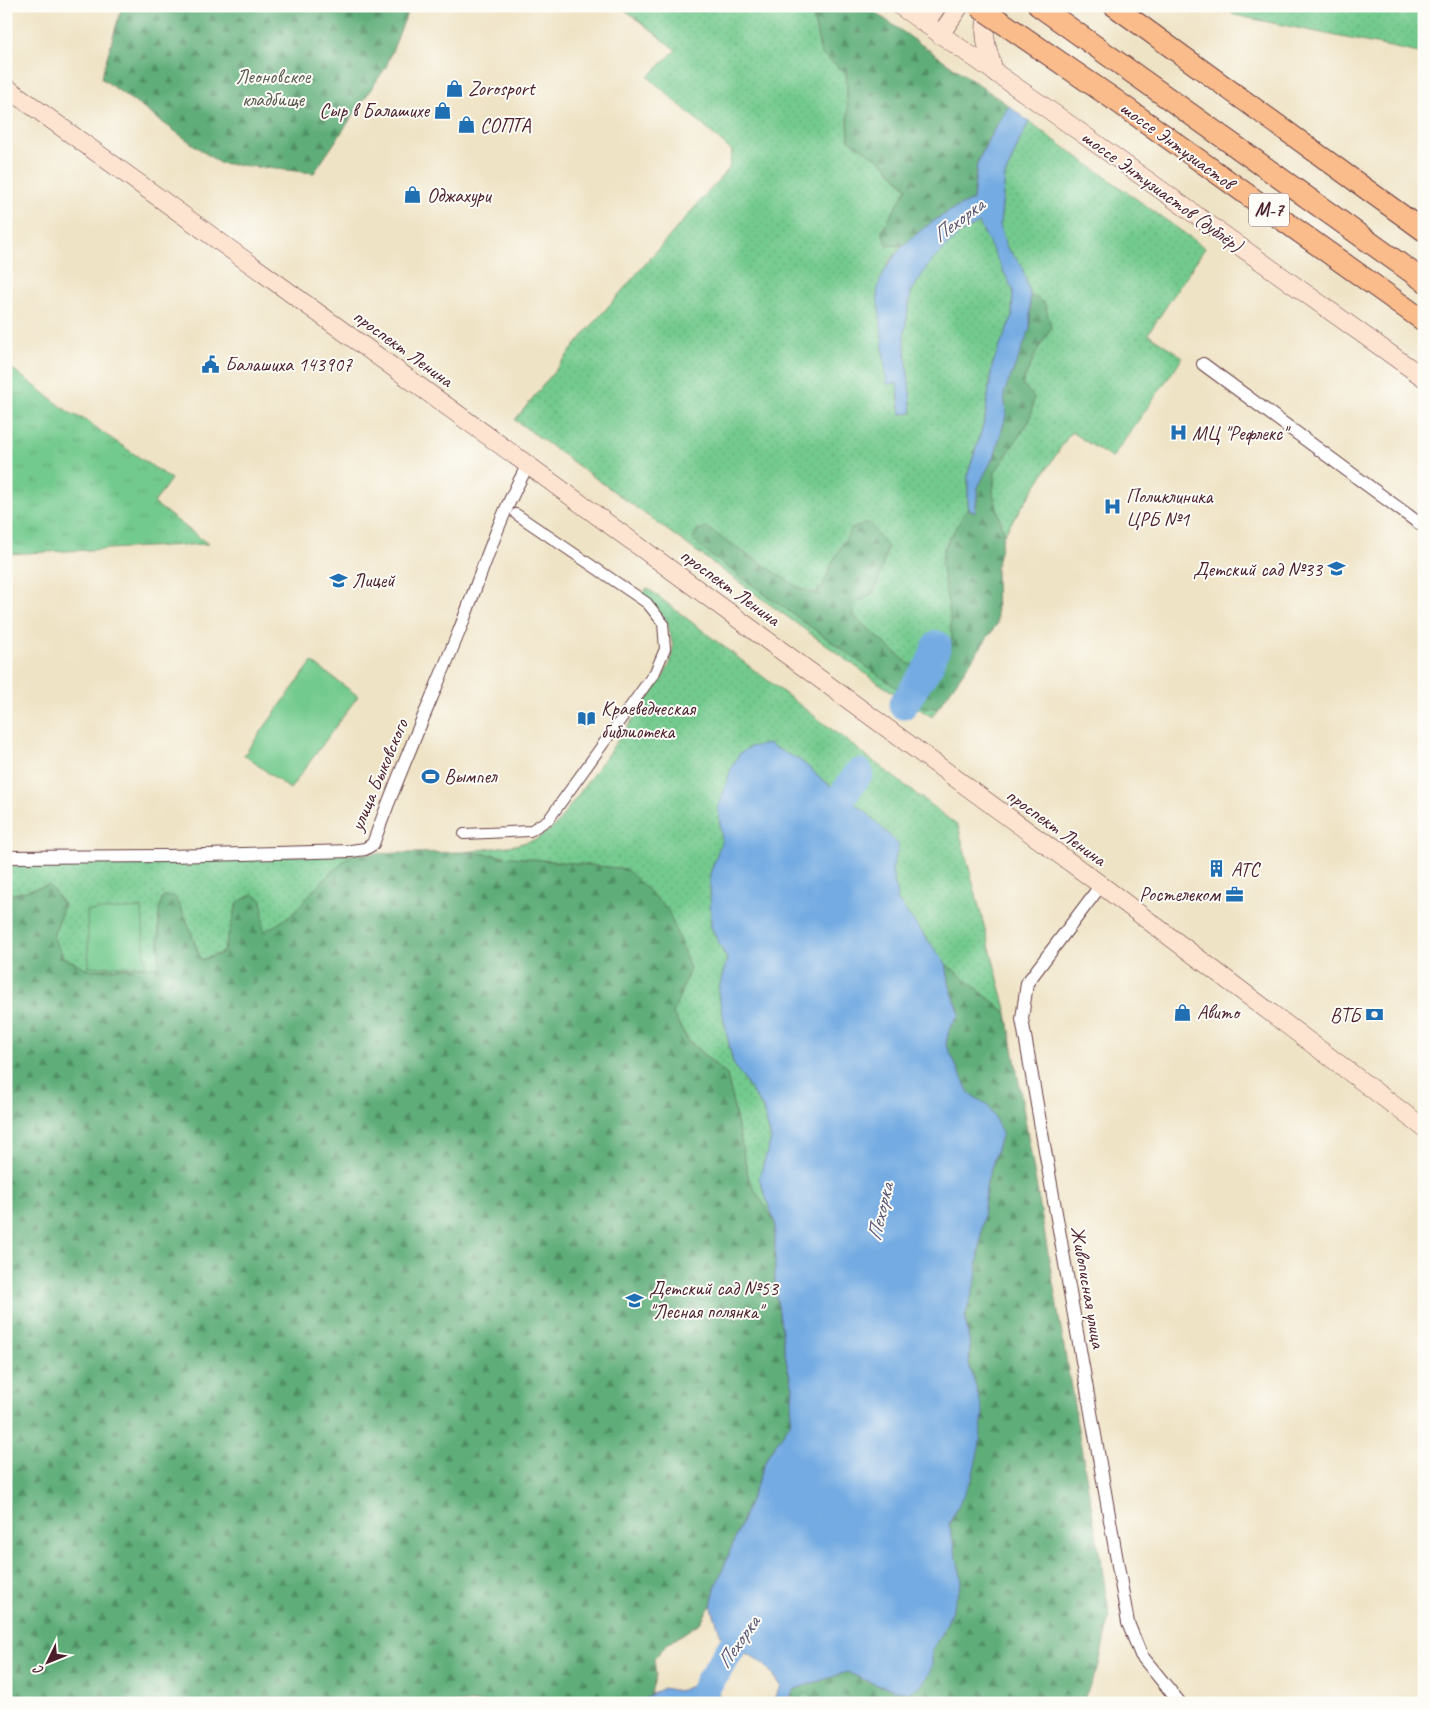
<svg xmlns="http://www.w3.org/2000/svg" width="1430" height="1709" font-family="Caveat,sans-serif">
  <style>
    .grass { fill: url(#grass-dots); stroke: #5e745c }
    .forest { fill: url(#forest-firs); stroke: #546652 }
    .park { fill: url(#park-tufts); stroke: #5e745c }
    .pitch { fill: #73ca8e; stroke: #5e745c }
    .water { fill: #73abe2; stroke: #5e6586 }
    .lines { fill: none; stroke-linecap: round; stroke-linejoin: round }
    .river { stroke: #73abe2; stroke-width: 29 }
    .pedestrian-casing { stroke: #633c42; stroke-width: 12 }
    .minor-casing { stroke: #633c42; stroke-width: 14 }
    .secondary-casing { stroke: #633c42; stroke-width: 19 }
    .primary-casing { stroke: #633c42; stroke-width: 22 }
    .trunk-casing { stroke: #633c42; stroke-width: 23 }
    .pedestrian { stroke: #fff; stroke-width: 10 }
    .minor { stroke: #fff; stroke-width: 12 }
    .secondary { stroke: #fde4d1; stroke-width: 18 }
    .primary { stroke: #fabc8b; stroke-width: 20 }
    .trunk { stroke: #fabc8b; stroke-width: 21 }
    .trunk-bridge-casing { stroke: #633c42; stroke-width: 23; stroke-linecap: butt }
    .trunk-bridge { stroke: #fabc8b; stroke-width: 21 }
    .labels { text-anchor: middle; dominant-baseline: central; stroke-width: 4; stroke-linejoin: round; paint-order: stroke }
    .shield { fill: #fdfcf7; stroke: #806168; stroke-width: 1 }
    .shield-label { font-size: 19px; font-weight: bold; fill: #4a1f2b }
    .park-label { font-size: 20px; fill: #585b4e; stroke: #fdfcf7 }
    .poi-label { font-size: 20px; fill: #4a1f2b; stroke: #fdfcf7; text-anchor: start }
    .street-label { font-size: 20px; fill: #4a1f2b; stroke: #fdfcf7 }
    .water-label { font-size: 21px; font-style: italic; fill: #5a5774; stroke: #fdfcf7 }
  </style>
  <defs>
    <pattern id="grass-dots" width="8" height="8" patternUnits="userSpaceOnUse" patternTransform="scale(1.25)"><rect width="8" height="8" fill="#73ca8e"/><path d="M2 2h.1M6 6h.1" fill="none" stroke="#65ad7b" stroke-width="1.8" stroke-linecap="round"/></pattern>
    <pattern id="forest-firs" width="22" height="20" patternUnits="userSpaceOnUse" patternTransform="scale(1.25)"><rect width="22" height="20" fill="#5eae79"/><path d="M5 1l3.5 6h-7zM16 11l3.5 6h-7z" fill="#508d63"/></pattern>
    <pattern id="park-tufts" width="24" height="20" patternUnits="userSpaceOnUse" patternTransform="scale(1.25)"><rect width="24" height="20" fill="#73ca8e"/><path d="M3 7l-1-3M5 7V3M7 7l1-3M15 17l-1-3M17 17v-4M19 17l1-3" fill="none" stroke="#65ad7b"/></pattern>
  </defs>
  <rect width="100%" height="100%" fill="#fdfcf7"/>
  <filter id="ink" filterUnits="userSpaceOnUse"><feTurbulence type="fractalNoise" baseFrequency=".02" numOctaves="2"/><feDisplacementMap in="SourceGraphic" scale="10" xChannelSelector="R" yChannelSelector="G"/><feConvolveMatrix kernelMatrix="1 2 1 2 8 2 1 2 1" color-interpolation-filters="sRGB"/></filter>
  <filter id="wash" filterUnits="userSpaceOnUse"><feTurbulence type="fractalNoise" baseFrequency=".0096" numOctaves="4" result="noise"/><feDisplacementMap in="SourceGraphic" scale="20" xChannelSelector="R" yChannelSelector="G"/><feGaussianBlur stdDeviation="1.12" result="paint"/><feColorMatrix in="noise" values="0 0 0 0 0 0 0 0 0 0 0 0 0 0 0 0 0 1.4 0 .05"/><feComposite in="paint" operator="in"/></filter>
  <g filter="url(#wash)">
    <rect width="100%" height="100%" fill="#efe3c5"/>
    <g class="grass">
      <path d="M620 6H811L821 54 846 73 849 140 883 162 907 189 882 231 887 245 903 246 887 264V384L897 383 901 414 912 413 904 336 911 292 929 264 959 234 979 223 1013 289 1012 317 992 366 985 419 968 474V508L944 548 952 640 944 661 932 672 909 664 853 616 856 603 875 592 833 561 823 586 814 594 693 539 706 552 923 707 938 708 932 717 880 684 515 420 586 332 729 168 732 151 648 77 676 50Z"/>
      <path d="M1223 6H1424V54L1234 15Z"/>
      <path d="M1029 122 1205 248 1148 334 1183 357 1112 458 1071 432 1004 534 993 493 995 472 1030 420 1022 384 1037 351 1051 328 1045 304 1030 295 1022 266 1006 247 1000 225 1005 176 1020 140Z"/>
      <path d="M647 588 958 826 1007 1013 946 964 898 901 892 870 898 845 864 810 842 796 828 783 718 809 722 840 710 874 711 927 727 959 718 992 733 1063 763 1109 771 1139 759 1178 775 1223 749 1180 727 1075 688 1040 673 1014 690 968 626 869 465 852 515 845 537 839 557 824 662 679 670 664 673 646 667 621 642 595Z"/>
      <path d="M352 854 317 886 292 915 263 933 238 902 223 952 201 960 185 916 159 910V966L89 970 63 957 53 937 64 905 49 885 6 896V866Z"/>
    </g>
    <g class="forest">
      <path d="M122 6H410L386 67 314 173 219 163 101 78Z"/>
      <path d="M811 6H866L1009 106 989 138 977 163 973 200C946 210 925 228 903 246L887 245 882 231 907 188 883 162 849 140 846 73 821 54Z"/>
      <path d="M1030 295 1045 304 1051 328 1037 351 1022 384 1034 397 1030 420 995 472 993 493 1004 534 996 568 997 624 938 708 923 707 706 552 693 539 697 530 707 528 796 586 814 594 823 586 833 561 852 528 869 523 888 547 875 592 856 603 853 616 909 664 932 672 944 661 952 640 949 609 941 563 944 548 968 508 974 513 977 502 978 487 995 454 1006 415 1004 393 1030 329Z"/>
      <path d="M465 852 626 869 668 910 690 968 673 1014 688 1041 727 1075 749 1180 775 1223V1286L787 1365 793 1387 790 1424 768 1455 715 1589 711 1605 700 1623 667 1644 654 1659 656 1675 650 1696 636 1703H6V896L49 885 64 905 53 937 63 957 89 970 159 966V910L163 896H174L185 916 201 960 223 953 238 902 253 894 262 900 264 932 292 915 317 886 352 854Z"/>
      <path d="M946 964 1007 1013 1110 1616 1098 1668 1082 1703H794L791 1695 795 1689 847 1672 877 1685 907 1693 932 1667V1650L947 1623 962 1581 949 1524 972 1478 974 1379 969 1364 970 1347 965 1317 976 1279 987 1181 1002 1133 989 1107 969 1093 946 1044 949 1029 960 1014 950 987Z"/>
    </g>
    <g class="park">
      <path d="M6 364 70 413 90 422 93 426 171 479 154 503 208 544 6 554Z"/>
      <path d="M804 1693 829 1703H797Z"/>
    </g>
    <g class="pitch">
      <path d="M312 662 358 696 290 789 244 755Z"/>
      <path d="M142 908 145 965 89 967 87 911Z"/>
    </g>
    <g class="water">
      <path d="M1009 106 1029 122 1020 140 1005 176 1000 225 1006 247 1022 266 1030 295V329L1004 393 1006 415 995 454 978 487 975 513 968 508V474L985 419 992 366 1012 317 1013 290 979 223 959 234 929 264 911 292 904 336 912 413 901 414 897 383 887 384C884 361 882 338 880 315 879 307 876 296 878 288 888 248 937 215 973 200L977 164 989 138Z"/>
      <path d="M768 744 801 761 842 796 864 810 899 845 892 870 898 901 946 964 950 987 960 1014 949 1029 946 1044 969 1093 989 1107 1002 1133 987 1181 976 1279 965 1317 970 1347 969 1364 983 1412 979 1448 972 1478 949 1524 962 1581 947 1623 932 1650V1667L923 1684 907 1693 877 1685 847 1672 795 1689 785 1703H781L774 1698 781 1686C771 1671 762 1660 745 1653L741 1655 730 1670 712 1657 723 1642 711 1605 715 1589 768 1455 790 1424 793 1387 787 1365 775 1286V1223L759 1178 771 1139 763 1108 733 1063 718 992 727 959 711 927 710 874 722 840 718 809 731 769 739 754 750 747Z"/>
      <path d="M709 1663 726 1676C722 1684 716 1694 720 1703H636L663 1688 679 1691 695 1684Z"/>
    </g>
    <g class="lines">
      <g class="river">
        <path d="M903 705 930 664 937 645"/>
        <path d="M824 829 828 815 859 773"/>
        <path d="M698 1703 709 1682 743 1630"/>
      </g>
    </g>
  </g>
  <g filter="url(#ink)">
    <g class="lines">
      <defs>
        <path id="pedestrian" d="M464 834 530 831 549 819 655 672 665 649 663 623 647 603 516 514"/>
        <g id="minor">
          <path d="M1203 364 1424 527"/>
          <path d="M6 857 169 856 351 851 365 849 373 844C399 771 431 701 460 629 481 575 499 516 528 465"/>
          <path d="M1101 885 1027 983 1022 1019 1128 1623 1141 1655 1180 1703"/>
        </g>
        <g id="secondary">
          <path d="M900 6 1052 112 1424 378"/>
          <path d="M990 6C980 31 987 50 995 73"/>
          <path d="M925 24 937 6"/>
          <path d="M940 35 960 6"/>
          <path d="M6 87 528 465 1101 885 1424 1128"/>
        </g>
        <path id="primary" d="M1114 6 1424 231"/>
        <g id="trunk">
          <path d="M1039 6 1424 281"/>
          <path d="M1115 100 1424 321"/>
        </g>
      </defs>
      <use href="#pedestrian" class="pedestrian-casing"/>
      <use href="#minor" class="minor-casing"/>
      <use href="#secondary" class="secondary-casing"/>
      <use href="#primary" class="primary-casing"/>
      <use href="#trunk" class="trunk-casing"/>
      <use href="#pedestrian" class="pedestrian"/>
      <use href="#minor" class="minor"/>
      <use href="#secondary" class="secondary"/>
      <use href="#primary" class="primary"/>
      <use href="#trunk" class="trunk"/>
      <defs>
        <path id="trunk-bridge" d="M978 6 1115 100"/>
      </defs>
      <use href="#trunk-bridge" class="trunk-bridge-casing"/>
      <use href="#trunk-bridge" class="trunk-bridge"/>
    </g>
  </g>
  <defs>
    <symbol id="shop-bare" viewBox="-9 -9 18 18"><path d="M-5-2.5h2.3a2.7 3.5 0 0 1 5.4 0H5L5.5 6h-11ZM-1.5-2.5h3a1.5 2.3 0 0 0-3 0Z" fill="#1f6fb2" stroke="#fdfcf7" stroke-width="2.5" paint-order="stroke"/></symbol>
    <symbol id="civic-bare" viewBox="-9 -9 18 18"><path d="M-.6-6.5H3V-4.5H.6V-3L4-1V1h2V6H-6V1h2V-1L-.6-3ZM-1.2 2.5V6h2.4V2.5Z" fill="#1f6fb2" stroke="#fdfcf7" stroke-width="2.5" paint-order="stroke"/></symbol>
    <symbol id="hospital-bare" viewBox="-9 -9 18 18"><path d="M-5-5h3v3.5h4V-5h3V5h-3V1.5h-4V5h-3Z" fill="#1f6fb2" stroke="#fdfcf7" stroke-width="2.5" paint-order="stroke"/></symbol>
    <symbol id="school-bare" viewBox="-9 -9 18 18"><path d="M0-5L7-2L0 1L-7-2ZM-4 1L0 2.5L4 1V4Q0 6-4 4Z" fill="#1f6fb2" stroke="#fdfcf7" stroke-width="2.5" paint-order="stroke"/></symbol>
    <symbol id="library-bare" viewBox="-9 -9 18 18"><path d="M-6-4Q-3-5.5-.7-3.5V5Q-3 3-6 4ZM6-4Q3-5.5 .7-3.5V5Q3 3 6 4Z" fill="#1f6fb2" stroke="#fdfcf7" stroke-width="2.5" paint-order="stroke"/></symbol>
    <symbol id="stadium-bare" viewBox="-9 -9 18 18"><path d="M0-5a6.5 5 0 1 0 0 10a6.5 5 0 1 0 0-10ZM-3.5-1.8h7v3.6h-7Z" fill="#1f6fb2" stroke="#fdfcf7" stroke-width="2.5" paint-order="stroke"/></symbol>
    <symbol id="building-bare" viewBox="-9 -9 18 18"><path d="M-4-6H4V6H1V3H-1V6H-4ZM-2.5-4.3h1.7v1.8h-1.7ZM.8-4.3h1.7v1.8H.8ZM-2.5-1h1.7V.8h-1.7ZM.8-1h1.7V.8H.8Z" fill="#1f6fb2" stroke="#fdfcf7" stroke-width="2.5" paint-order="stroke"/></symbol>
    <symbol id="office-bare" viewBox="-9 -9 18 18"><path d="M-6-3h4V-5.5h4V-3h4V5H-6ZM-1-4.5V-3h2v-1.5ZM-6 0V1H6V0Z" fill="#1f6fb2" stroke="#fdfcf7" stroke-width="2.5" paint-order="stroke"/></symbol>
    <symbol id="bank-bare" viewBox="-9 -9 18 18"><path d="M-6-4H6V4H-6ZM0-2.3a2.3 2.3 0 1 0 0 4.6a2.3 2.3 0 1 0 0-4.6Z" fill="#1f6fb2" stroke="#fdfcf7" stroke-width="2.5" paint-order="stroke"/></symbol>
  </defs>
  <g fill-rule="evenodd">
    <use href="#shop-bare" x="442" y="76" width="25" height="25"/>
    <use href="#shop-bare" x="430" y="98" width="25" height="25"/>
    <use href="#shop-bare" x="454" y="112" width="25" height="25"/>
    <use href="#shop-bare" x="400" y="182" width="25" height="25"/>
    <use href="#civic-bare" x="198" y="352" width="25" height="25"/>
    <use href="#hospital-bare" x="1166" y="420" width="25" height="25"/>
    <use href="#hospital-bare" x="1100" y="494" width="25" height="25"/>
    <use href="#school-bare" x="1324" y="556" width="25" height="25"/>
    <use href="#school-bare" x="326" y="568" width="25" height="25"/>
    <use href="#library-bare" x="574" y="706" width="25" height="25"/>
    <use href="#stadium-bare" x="418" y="764" width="25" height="25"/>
    <use href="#building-bare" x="1204" y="856" width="25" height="25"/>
    <use href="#office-bare" x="1222" y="882" width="25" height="25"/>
    <use href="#shop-bare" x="1170" y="1000" width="25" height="25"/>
    <use href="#bank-bare" x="1362" y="1002" width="25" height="25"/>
    <use href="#school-bare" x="622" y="1288" width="25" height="25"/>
  </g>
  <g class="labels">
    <rect class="shield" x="1249" y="193.5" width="40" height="33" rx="4"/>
    <g class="shield-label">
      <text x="1269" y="210">М-7</text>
    </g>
    <g class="park-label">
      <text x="273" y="76">Леоновское<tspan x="273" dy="23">кладбище</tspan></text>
    </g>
    <g class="poi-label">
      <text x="468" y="88">Zorosport</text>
      <text x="429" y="110" text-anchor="end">Сыр в Балашихе</text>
      <text x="480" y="125">СОПТА</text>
      <text x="427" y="195">Оджахури</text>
      <text x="225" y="364">Балашиха 143907</text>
      <text x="1192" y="433">МЦ "Рефлекс"</text>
      <text x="1126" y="496">Поликлиника<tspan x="1126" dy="23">ЦРБ №1</tspan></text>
      <text x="1322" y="569" text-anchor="end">Детский сад №33</text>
      <text x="352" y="580">Лицей</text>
      <text x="601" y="708">Краеведческая<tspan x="601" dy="23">библиотека</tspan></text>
      <text x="444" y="776">Вымпел</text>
      <text x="1231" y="869">АТС</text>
      <text x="1220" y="894" text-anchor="end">Ростелеком</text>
      <text x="1197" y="1012">Авито</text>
      <text x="1360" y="1015" text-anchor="end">ВТБ</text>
      <text x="649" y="1288">Детский сад №53<tspan x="649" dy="23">"Лесная полянка"</tspan></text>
    </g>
    <g class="street-label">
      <text transform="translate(1177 145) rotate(36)">шоссе Энтузиастов</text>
      <text transform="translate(1162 191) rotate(36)">шоссе Энтузиастов (дублёр)</text>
      <text transform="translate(403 348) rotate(36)">проспект Ленина</text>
      <text transform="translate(730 587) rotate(36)">проспект Ленина</text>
      <text transform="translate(379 775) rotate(-67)">улица Быковского</text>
      <text transform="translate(1056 827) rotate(36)">проспект Ленина</text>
      <text transform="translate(1088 1287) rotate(80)">Живописная улица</text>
    </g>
    <g class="water-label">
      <text transform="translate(958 220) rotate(-37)">Пехорка</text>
      <text transform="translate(880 1212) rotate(-77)">Пехорка</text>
      <text transform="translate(738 1642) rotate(-55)">Пехорка</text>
    </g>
  </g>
  <rect width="1430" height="1709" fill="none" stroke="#fdfcf7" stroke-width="25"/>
  <g transform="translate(48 1662) rotate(227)" stroke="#fdfcf7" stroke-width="4" paint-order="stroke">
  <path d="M0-4L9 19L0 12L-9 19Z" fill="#4a1f2b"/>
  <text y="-8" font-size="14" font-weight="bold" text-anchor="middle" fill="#4a1f2b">С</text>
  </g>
</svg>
